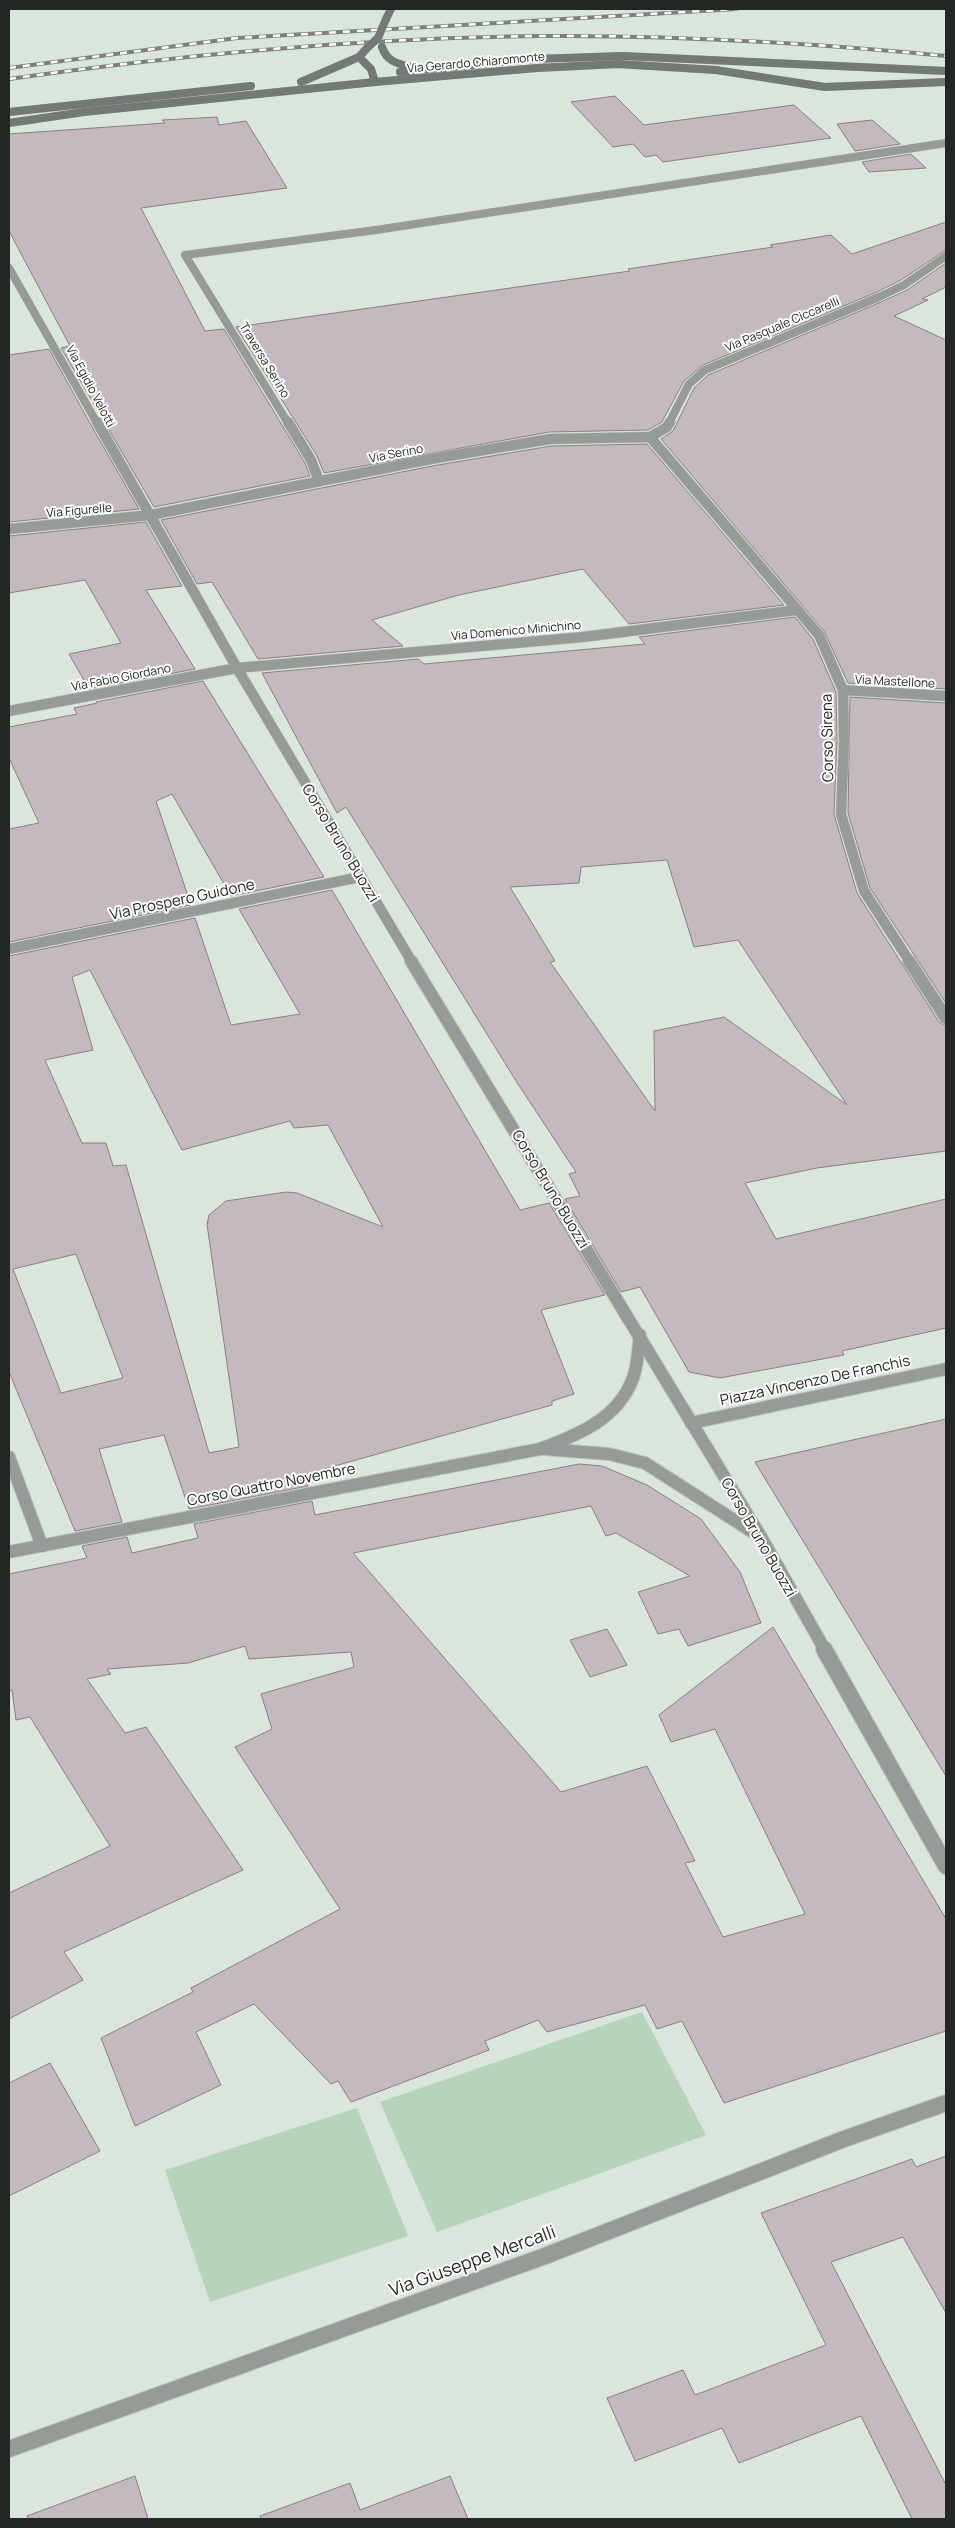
<svg xmlns="http://www.w3.org/2000/svg" width="955" height="2528" font-family="Manrope,sans-serif">
  <style>
    .green { fill: #b6d3bb }
    .building { fill: #c5b9c0; stroke: #8a7f85; fill-rule: evenodd }
    .lines { fill: none; stroke-linecap: round; stroke-linejoin: round }
    .street-far3-casing { stroke: #b9c3bb; stroke-width: 8 }
    .street-far2-casing { stroke: #b9c3bb; stroke-width: 11 }
    .street-far1-casing { stroke: #b9c3bb; stroke-width: 14 }
    .street-casing { stroke: #b9c3bb; stroke-width: 18 }
    .secondary-casing { stroke: #b9c3bb; stroke-width: 8 }
    .street-far3 { stroke: #979b97; stroke-width: 8 }
    .street-far2 { stroke: #979b97; stroke-width: 10 }
    .street-far1 { stroke: #979b97; stroke-width: 12 }
    .street { stroke: #979b97; stroke-width: 16 }
    .secondary { stroke: #737974; stroke-width: 8 }
    .rail-casing { stroke: #7a827c; stroke-width: 4 }
    .rail { stroke: #fff; stroke-width: 2.5; stroke-dasharray: 7; stroke-linecap: butt }
    .secondary-bridge-casing { stroke: #b9c3bb; stroke-width: 8; stroke-linecap: butt }
    .secondary-bridge { stroke: #737974; stroke-width: 8 }
    .labels { text-anchor: middle; dominant-baseline: central; stroke-width: 4; stroke-linejoin: round; paint-order: stroke }
    .far-street-label { font-size: 12px; fill: #232724; stroke: #fff }
    .street-label { font-size: 15px; fill: #232724; stroke: #fff }
    .near-street-label { font-size: 18px; fill: #232724; stroke: #fff }
  </style>
  <rect width="100%" height="100%" fill="#dae5dc"/>
  <g class="green">
    <path d="M642 2012 706 2135 437 2232 380 2102Z"/>
    <path d="M357 2108 408 2236 210 2302 165 2170Z"/>
  </g>
  <g class="building">
    <path d="M615 96 644 125 794 105 831 138 663 162 656 155 645 157 633 144 613 147 571 102Z"/>
    <path d="M217 117 219 125 246 121 287 188 141 208 205 331 224 329 305 463 310 476 154 507 61 348 70 346 9 231V134L165 123 162 120Z"/>
    <path d="M872 120 900 144 855 151 837 124Z"/>
    <path d="M911 154 926 168 869 172 862 162Z"/>
    <path d="M946 222V250L901 280 877 292 703 365 684 381 662 422 648 430 549 432 324 473 317 456 236 327 630 271 628 269 773 247 770 245 831 235 852 254Z"/>
    <path d="M946 263V287L922 299 928 300 894 316 946 340V689L848 683 824 631 661 439 673 431 694 388 708 375 881 302 907 290Z"/>
    <path d="M49 349 91 425 139 509 9 522V355Z"/>
    <path d="M647 444 784 605 629 624 583 569 459 595 372 620 403 646 258 659 212 582 197 584 161 520 432 466 551 446Z"/>
    <path d="M146 522 182 586 146 590 195 669 89 689 69 654 121 643 85 580 9 593V536Z"/>
    <path d="M795 617 813 639 836 692 837 741 834 814 857 893 939 1022 946 1026V1151L817 1168 745 1183 776 1239 946 1199V1328L842 1351 844 1355 720 1378 689 1372 640 1287 621 1292 565 1199 580 1196 569 1174 576 1172 518 1084 346 807 337 813 262 673 418 659 424 664 645 644 639 637ZM667 860 694 947 738 940 847 1105 724 1017 654 1031 655 1111 550 962 555 961 510 887 579 883 581 867Z"/>
    <path d="M203 681 324 877 231 896 172 794 156 801 191 905 9 942V829L39 823 9 758V727L77 714 74 708 97 703 96 702Z"/>
    <path d="M850 697 946 703V1003L870 888 848 813Z"/>
    <path d="M332 890 520 1210 549 1203 605 1295 541 1310 574 1394 552 1401V1405L306 1474 308 1486 189 1509 164 1435 99 1449 122 1522 75 1531 9 1372V956L195 918 231 1025 300 1014 239 909ZM90 970 182 1150 290 1121 294 1128 328 1125 383 1227 297 1193 286 1192 226 1201 209 1215 207 1224 239 1447 209 1453 126 1165 113 1166 106 1143H82L45 1060 93 1050 72 977ZM76 1254 123 1378 61 1393 13 1269Z"/>
    <path d="M946 1419V1776L755 1462Z"/>
    <path d="M579 1464 602 1466 647 1485 701 1519 740 1572 761 1623 688 1646 679 1629 658 1634 638 1592 690 1576 616 1533 606 1536 591 1506 353 1553 561 1792 647 1766 695 1861 685 1863 723 1937 805 1914 715 1729 671 1742 659 1715 773 1627 946 1919V2031L724 2103 682 2021 657 2029 645 2005 547 2032 538 2020 485 2041 489 2050 351 2102 338 2081 331 2084 254 2004 196 2032 221 2085 135 2126 101 2038 193 1992 191 1988 340 1909 235 1747 272 1729 261 1694 354 1667 351 1652 249 1659 245 1646 188 1663 107 1669 111 1674 87 1679 125 1733 146 1727 243 1870 64 1952 83 1980 9 2019V1893L110 1846 30 1717 16 1720 12 1690 9 1691V1574L87 1558 82 1546 127 1537 132 1553 198 1538 194 1524 312 1501 315 1515Z"/>
    <path d="M607 1629 627 1665 590 1677 570 1640Z"/>
    <path d="M50 2063 100 2151 9 2196V2083Z"/>
    <path d="M946 2156V2313L903 2237 831 2262 946 2485V2519H912L861 2416 739 2463 722 2428 635 2461 607 2398 683 2370 695 2395 826 2345 761 2213 912 2159 916 2167Z"/>
    <path d="M135 2476 148 2519H28L27 2516Z"/>
    <path d="M450 2476 468 2519H261L260 2516 350 2483 360 2510Z"/>
  </g>
  <g class="lines">
    <defs>
      <g id="street-far3">
        <path d="M9 268 97 423"/>
        <path d="M288 423 185 255 376 230 946 143"/>
        <path d="M669 423 689 384 705 370 879 297 904 285 946 256"/>
      </g>
      <g id="street-far2">
        <path d="M97 422 237 668 412 962"/>
        <path d="M288 422 311 460 319 481"/>
        <path d="M650 437 819 635 843 690 844 741 841 814 864 891 910 962"/>
        <path d="M650 437 667 427 670 422"/>
        <path d="M9 529 151 515 431 459 550 439 650 437"/>
        <path d="M843 690 946 696"/>
        <path d="M9 711 237 668 583 637 797 610"/>
        <path d="M9 949 360 877"/>
      </g>
      <g id="street-far1">
        <path d="M411 961 761 1537 825 1650"/>
        <path d="M909 961 946 1018"/>
        <path d="M691 1423 946 1369"/>
        <path d="M544 1449 609 1454 645 1463 759 1536"/>
        <path d="M9 1457 42 1546"/>
        <path d="M9 1552 540 1449C578 1435 618 1419 633 1378 638 1364 638 1349 640 1335"/>
      </g>
      <g id="street">
        <path d="M824 1649 946 1866"/>
        <path d="M9 2449 545 2256 844 2139 946 2103"/>
      </g>
      <g id="secondary">
        <path d="M386 19 391 9"/>
        <path d="M382 47C387 63 400 64 415 68"/>
        <path d="M359 57 371 69 375 82"/>
        <path d="M400 72 534 59 623 56 946 71"/>
        <path d="M301 82 359 57 368 47"/>
        <path d="M9 112 251 86"/>
        <path d="M9 123 84 112 375 82 537 68 618 64 716 70 825 87 946 82"/>
      </g>
    </defs>
    <use href="#street-far3" class="street-far3-casing"/>
    <use href="#street-far2" class="street-far2-casing"/>
    <use href="#street-far1" class="street-far1-casing"/>
    <use href="#street" class="street-casing"/>
    <use href="#secondary" class="secondary-casing"/>
    <use href="#street-far3" class="street-far3"/>
    <use href="#street-far2" class="street-far2"/>
    <use href="#street-far1" class="street-far1"/>
    <use href="#street" class="street"/>
    <use href="#secondary" class="secondary"/>
    <defs>
      <g id="rail">
        <path d="M9 68 237 38 737 9"/>
        <path d="M9 79C185 54 362 38 541 36 676 35 811 43 946 56"/>
      </g>
    </defs>
    <use href="#rail" class="rail-casing"/>
    <use href="#rail" class="rail"/>
    <defs>
      <path id="secondary-bridge" d="M368 47 378 38 386 19"/>
    </defs>
    <use href="#secondary-bridge" class="secondary-bridge-casing"/>
    <use href="#secondary-bridge" class="secondary-bridge"/>
  </g>
  <g class="labels">
    <g class="far-street-label">
      <text transform="translate(476 62) rotate(-5)">Via Gerardo Chiaromonte</text>
      <text transform="translate(782 324) rotate(-23)">Via Pasquale Ciccarelli</text>
      <text transform="translate(265 360) rotate(59)">Traversa Serino</text>
      <text transform="translate(91 386) rotate(62)">Via Egidio Velotti</text>
      <text transform="translate(396 453) rotate(-11)">Via Serino</text>
      <text transform="translate(79 510) rotate(-5)">Via Figurelle</text>
      <text transform="translate(516 630) rotate(-5)">Via Domenico Minichino</text>
      <text transform="translate(121 677) rotate(-11)">Via Fabio Giordano</text>
      <text transform="translate(895 681) rotate(3)">Via Mastellone</text>
    </g>
    <g class="street-label">
      <text transform="translate(827 738) rotate(-91)">Corso Sirena</text>
      <text transform="translate(341 843) rotate(59)">Corso Bruno Buozzi</text>
      <text transform="translate(182 899) rotate(-12)">Via Prospero Guidone</text>
      <text transform="translate(551 1189) rotate(59)">Corso Bruno Buozzi</text>
      <text transform="translate(815 1380) rotate(-12)">Piazza Vincenzo De Franchis</text>
      <text transform="translate(271 1484) rotate(-11)">Corso Quattro Novembre</text>
      <text transform="translate(759 1537) rotate(60)">Corso Bruno Buozzi</text>
    </g>
    <g class="near-street-label">
      <text transform="translate(472 2260) rotate(-20)">Via Giuseppe Mercalli</text>
    </g>
  </g>
  <rect width="955" height="2528" fill="none" stroke="#232724" stroke-width="20"/>
</svg>
